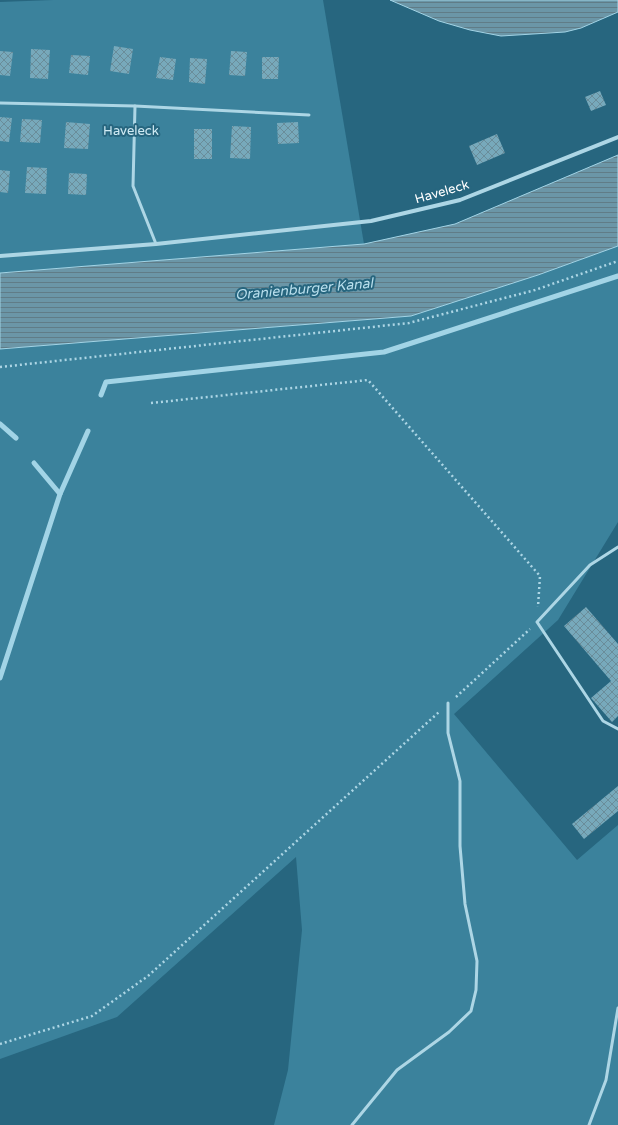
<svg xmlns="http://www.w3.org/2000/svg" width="618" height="1125" font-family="'Varela Round',sans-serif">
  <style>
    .green { fill: #3b829c }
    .water { fill: url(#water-rules); stroke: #a2d4e6 }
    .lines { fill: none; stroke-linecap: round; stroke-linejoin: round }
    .stream { stroke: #a2d4e6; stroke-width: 5 }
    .building { fill: url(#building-cross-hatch) }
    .path { stroke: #add6e5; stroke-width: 2.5; stroke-dasharray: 2 3; stroke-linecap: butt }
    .service { stroke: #add6e5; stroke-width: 3 }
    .minor { stroke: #add6e5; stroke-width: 4 }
    .labels { text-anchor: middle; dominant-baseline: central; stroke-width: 4; stroke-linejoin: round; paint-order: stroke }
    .park-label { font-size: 13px; fill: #d0ebf4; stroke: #27667f }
    .street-label { font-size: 13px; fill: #fff; stroke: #27667f }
    .water-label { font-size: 14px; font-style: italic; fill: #b9dfed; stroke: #27667f }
  </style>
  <defs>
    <pattern id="water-rules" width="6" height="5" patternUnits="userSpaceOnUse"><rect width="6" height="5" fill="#6b96a7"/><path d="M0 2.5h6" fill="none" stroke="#607c87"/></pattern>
    <pattern id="building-cross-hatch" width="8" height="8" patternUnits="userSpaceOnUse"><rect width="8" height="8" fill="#77a9bb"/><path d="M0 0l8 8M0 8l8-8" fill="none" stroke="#6a8d9a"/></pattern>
  </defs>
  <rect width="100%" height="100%" fill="#27667f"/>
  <g class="green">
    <path d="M53 0H323L364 244 0 273V2Z"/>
    <path d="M618 246V522L558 620 454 714 577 860 618 825V1125H274L288 1070 302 930 296 857 117 1017 0 1059V349L411 316 538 275Z"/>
  </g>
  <g class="water">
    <path d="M390 0H618V12L581 28 565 32 501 36 470 30 439 21Z"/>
    <path d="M618 155V246L538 275 411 316 0 349V273L364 244 455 224Z"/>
  </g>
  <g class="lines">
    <g class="stream">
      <path d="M101 395 106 382 384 352 618 276"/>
      <path d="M0 424 16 438"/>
      <path d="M34 463 60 494"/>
      <path d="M0 678 60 494 88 431"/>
    </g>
  </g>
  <g class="building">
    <path d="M114 46 133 49 129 74 110 71Z"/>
    <path d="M31 49 50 50 48 79 30 78Z"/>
    <path d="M0 51 13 52 10 76 0 75Z"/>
    <path d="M231 51 247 52 245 76 229 75Z"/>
    <path d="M71 55 90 56 88 75 69 73Z"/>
    <path d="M160 57 176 59 173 80 156 78Z"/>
    <path d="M262 57H279L278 79H262Z"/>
    <path d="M190 58 207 59 205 84 189 82Z"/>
    <path d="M600 91 606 105 591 111 585 97Z"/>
    <path d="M0 117 12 118 9 142 0 141Z"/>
    <path d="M22 119 42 120 40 143 20 142Z"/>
    <path d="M66 122 90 124 88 149 64 148Z"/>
    <path d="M298 122 299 143 278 144 277 123Z"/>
    <path d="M232 126 251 127 250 159 230 158Z"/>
    <rect x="194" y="129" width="18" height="30"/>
    <path d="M497 134 505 153 477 165 469 146Z"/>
    <path d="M27 167 47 168 46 194 25 193Z"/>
    <path d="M0 170 10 171 8 193 0 192Z"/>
    <path d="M69 173 87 174 86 195 68 194Z"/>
    <path d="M586 607 618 644V716L612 722 591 698 611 681 564 626Z"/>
    <path d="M618 786V811L584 839 572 824Z"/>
  </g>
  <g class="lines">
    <g class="path">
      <path d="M0 367 409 323 535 290 618 261"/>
      <path d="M151 403 368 380 540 576 538 607"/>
      <path d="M456 697 530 629"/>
      <path d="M0 1044 92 1016 148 976 439 712"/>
    </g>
    <g class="service">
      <path d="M0 103 135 106 309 115"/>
      <path d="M135 106 133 186 156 244"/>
      <path d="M618 547 590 565 537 622 603 721 618 729"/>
      <path d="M352 1125 397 1070 449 1032 471 1011 476 990 477 961 465 904 460 846V781L448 733V703"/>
      <path d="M589 1125 606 1080 618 1008"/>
    </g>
    <path class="minor" d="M0 256 156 244 371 221 460 200 618 137"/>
  </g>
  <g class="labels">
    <g class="park-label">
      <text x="131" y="131">Haveleck</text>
    </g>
    <g class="street-label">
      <text transform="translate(442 192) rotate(-16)">Haveleck</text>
    </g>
    <g class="water-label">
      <text transform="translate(304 289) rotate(-5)">Oranienburger Kanal</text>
    </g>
  </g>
</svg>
